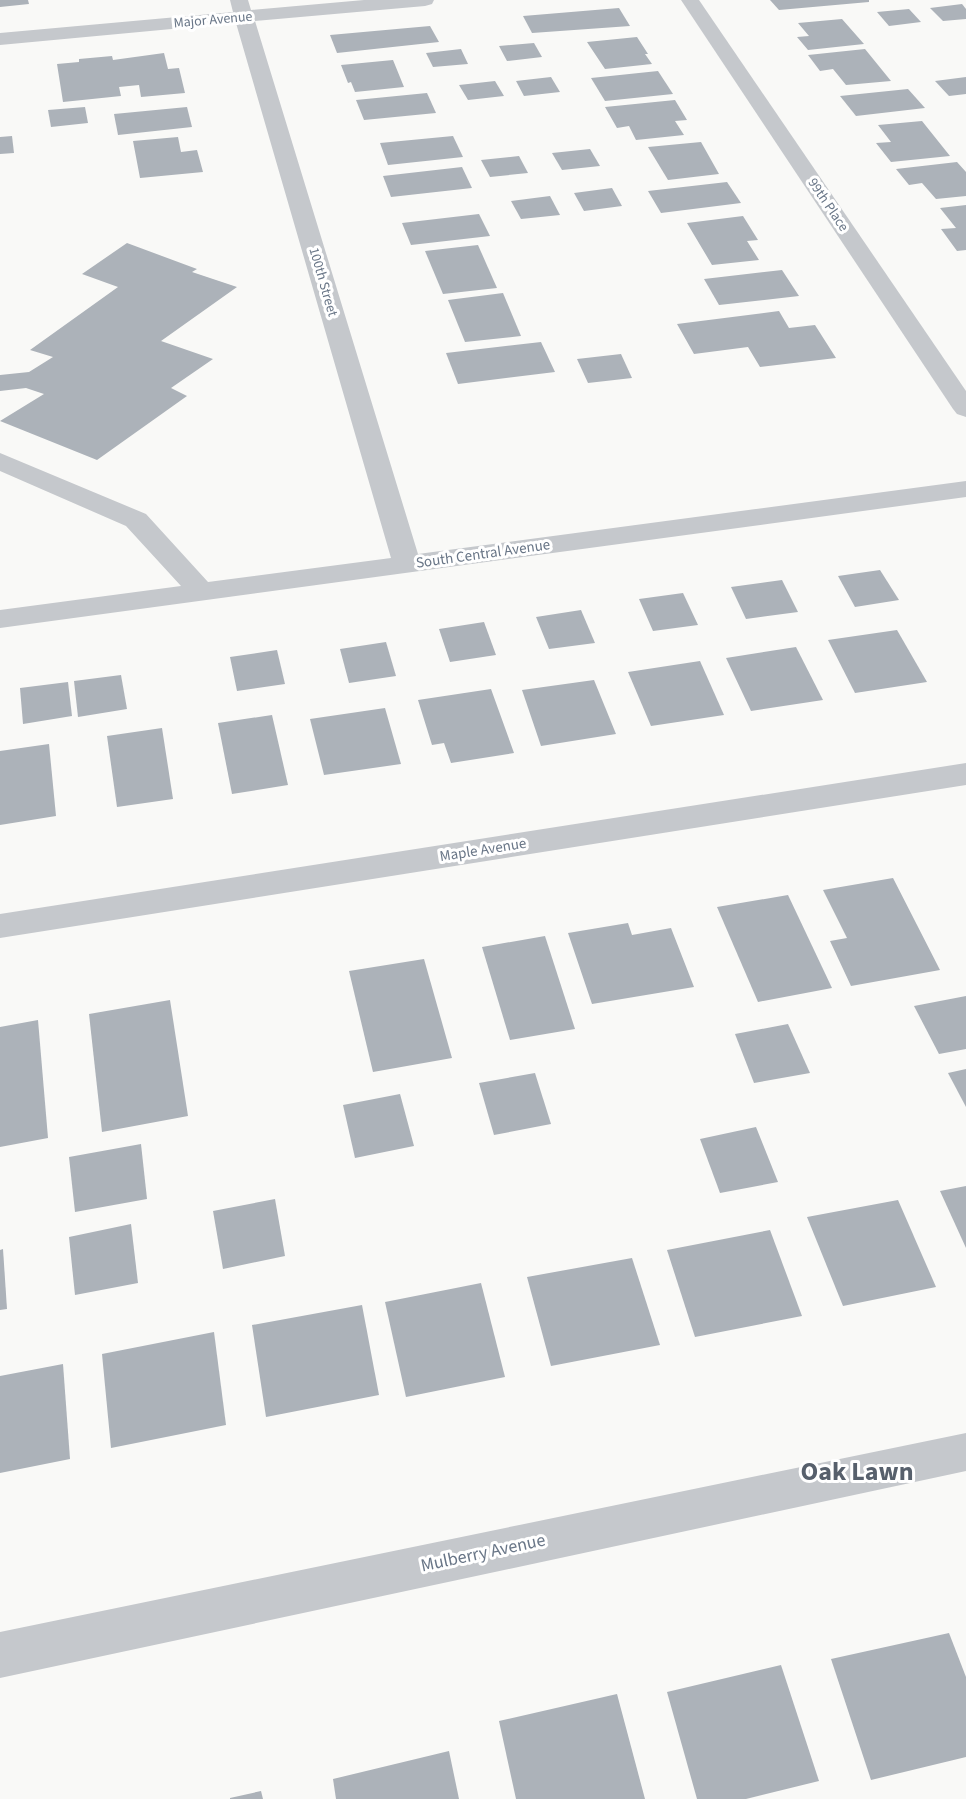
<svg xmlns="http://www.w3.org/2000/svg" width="966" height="1799" font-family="'Source Sans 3',sans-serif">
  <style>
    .building { fill: #acb2b9 }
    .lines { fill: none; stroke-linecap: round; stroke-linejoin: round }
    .minor { fill: #c5c8cc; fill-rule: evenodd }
    .labels { text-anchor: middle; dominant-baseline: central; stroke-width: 6; stroke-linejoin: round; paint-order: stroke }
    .far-street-label { font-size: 14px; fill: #697687; stroke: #fff }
    .street-label { font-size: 15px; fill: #697687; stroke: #fff }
    .near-street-label { font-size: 18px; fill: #697687; stroke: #fff }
    .near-district-label { font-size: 26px; font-weight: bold; fill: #57606c; stroke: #fff }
  </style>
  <rect width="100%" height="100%" fill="#f9f9f7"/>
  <g class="building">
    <path d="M0 0H28L29 4 0 7Z"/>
    <path d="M770 0H869V2L779 10Z"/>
    <path d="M962 4 966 9V19L943 21 930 8Z"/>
    <path d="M619 8 630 26 532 33 523 16Z"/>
    <path d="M909 9 921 22 889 26 877 12Z"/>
    <path d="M842 19 864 44 808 50 797 37 809 36 798 23Z"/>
    <path d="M430 26 439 42 337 53 330 35Z"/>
    <path d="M637 37 648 54H645L652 64 605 69 587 42Z"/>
    <path d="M534 43 542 57 507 61 499 46Z"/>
    <path d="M461 49 468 64 433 67 426 53Z"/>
    <path d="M865 49 891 81 846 85 833 69 820 71 808 55Z"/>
    <path d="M164 53 168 69 179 68 185 93 141 97 139 85 119 87 121 96 63 102 57 64 79 62V59L112 56 113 60Z"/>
    <path d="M393 60 404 87 355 92 351 82 348 83 341 65Z"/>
    <path d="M658 71 673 94 605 101 591 78Z"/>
    <path d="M551 77 560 92 524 96 516 81Z"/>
    <path d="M966 77V94L949 96 935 81Z"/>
    <path d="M495 81 504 96 468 100 459 85Z"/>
    <path d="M908 89 925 108 856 116 840 96Z"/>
    <path d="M427 93 436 113 364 120 356 100Z"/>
    <path d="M675 100 687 120 675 121 684 135 636 140 629 126 617 128 605 107Z"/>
    <path d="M85 107 88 123 51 127 48 110Z"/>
    <path d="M187 107 192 127 118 135 114 114Z"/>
    <path d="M922 121 950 156 891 162 876 143 891 142 878 125Z"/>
    <path d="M12 136 14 153 0 154V137Z"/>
    <path d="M453 136 463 157 388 165 380 143Z"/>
    <path d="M178 137 181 152 197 150 203 172 140 178 133 141Z"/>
    <path d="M701 142 719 174 668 180 648 147Z"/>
    <path d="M590 149 600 166 562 170 552 153Z"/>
    <path d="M519 156 528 173 490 177 481 160Z"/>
    <path d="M957 162 966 172V196L936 199 922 183 909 185 896 169Z"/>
    <path d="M462 167 472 188 391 197 383 176Z"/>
    <path d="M727 182 741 203 661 213 648 191Z"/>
    <path d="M612 188 622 206 584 211 574 193Z"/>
    <path d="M550 196 560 215 521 219 511 201Z"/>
    <path d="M966 205V250L957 251 941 229 956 228 940 208Z"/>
    <path d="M479 214 490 236 411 245 402 223Z"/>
    <path d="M743 216 758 240 747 241 759 260 712 265 687 223Z"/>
    <path d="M127 243 197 269 192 272 237 287 161 341 213 359 171 388 187 396 97 460 0 421 44 394 26 388 0 391V375L29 372 53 357 30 350 118 287 82 274Z"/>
    <path d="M478 245 497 288 443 294 425 251Z"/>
    <path d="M782 270 799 296 719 305 704 279Z"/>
    <path d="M503 293 521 336 465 342 448 300Z"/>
    <path d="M779 311 789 328 815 325 836 358 760 367 748 347 694 354 677 324Z"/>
    <path d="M541 342 555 372 458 384 446 353Z"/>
    <path d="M621 354 632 378 588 383 577 359Z"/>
    <path d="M880 570 899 600 855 607 838 576Z"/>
    <path d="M782 580 798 612 746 619 731 587Z"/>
    <path d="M683 593 698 625 653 631 639 599Z"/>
    <path d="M581 610 595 643 549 649 536 617Z"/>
    <path d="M484 622 496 655 450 662 439 629Z"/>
    <path d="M897 630 927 682 855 693 828 640Z"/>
    <path d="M386 642 396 676 349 683 340 649Z"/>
    <path d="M796 647 823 700 751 711 726 658Z"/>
    <path d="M277 650 285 684 237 691 230 657Z"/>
    <path d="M700 661 724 715 651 726 628 672Z"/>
    <path d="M121 675 127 709 78 717 74 681Z"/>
    <path d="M594 680 616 734 541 746 522 690Z"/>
    <path d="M68 682 72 716 23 724 20 688Z"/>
    <path d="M491 689 514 753 451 763 444 743 432 745 418 700Z"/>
    <path d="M385 708 401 764 324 775 310 719Z"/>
    <path d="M272 715 288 785 232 794 218 723Z"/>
    <path d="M162 728 173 799 117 807 107 736Z"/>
    <path d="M49 744 56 816 0 825V751Z"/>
    <path d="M893 878 940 970 851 986 830 941 847 938 823 890Z"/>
    <path d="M788 895 832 988 758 1002 717 907Z"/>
    <path d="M628 923 632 935 671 928 694 987 592 1004 568 933Z"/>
    <path d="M545 936 575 1029 510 1040 482 947Z"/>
    <path d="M424 959 452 1058 373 1072 349 971Z"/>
    <path d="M966 996V1049L939 1054 914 1006Z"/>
    <path d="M170 1000 188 1116 102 1132 89 1014Z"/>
    <path d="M38 1020 48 1138 0 1147V1027Z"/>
    <path d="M788 1024 810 1073 754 1083 735 1034Z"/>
    <path d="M966 1069V1107L948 1073Z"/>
    <path d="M535 1073 551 1124 494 1135 479 1083Z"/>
    <path d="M400 1094 414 1146 355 1158 343 1105Z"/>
    <path d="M756 1127 778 1182 720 1193 700 1139Z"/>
    <path d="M141 1144 147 1199 75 1212 69 1157Z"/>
    <path d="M966 1186V1248L940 1191Z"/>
    <path d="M275 1199 285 1256 223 1269 213 1211Z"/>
    <path d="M898 1200 936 1287 843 1306 807 1217Z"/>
    <path d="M131 1224 138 1283 75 1295 69 1237Z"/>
    <path d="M770 1230 802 1316 695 1337 667 1250Z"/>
    <path d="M3 1249 7 1309 0 1310V1250Z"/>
    <path d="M632 1258 660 1345 551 1366 527 1277Z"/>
    <path d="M481 1283 505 1377 406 1397 385 1302Z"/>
    <path d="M362 1305 379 1395 266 1417 252 1325Z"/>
    <path d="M214 1332 226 1425 111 1448 102 1354Z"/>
    <path d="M63 1364 70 1459 0 1473V1376Z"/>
    <path d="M949 1633 966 1677V1757L871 1780 831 1659Z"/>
    <path d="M781 1665 819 1781 746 1799H697L667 1692Z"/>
    <path d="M617 1694 645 1799H516L499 1721Z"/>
    <path d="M449 1751 459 1799H336L333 1779Z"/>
    <path d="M261 1791 263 1799H230V1798Z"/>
  </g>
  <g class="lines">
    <g class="minor">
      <path d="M230 0H248L251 10 364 0H434L432 4 425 6 255 21 418 554 966 481V497L0 628V610L181 586 126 526 0 471V453L146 514 208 582 391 558 236 23 0 45V33L233 12Z"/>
      <path d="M681 0H699L966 391V417L957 414 953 409Z"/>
      <path d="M966 763V785L0 938V914Z"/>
      <path d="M966 1433V1471L0 1678V1632Z"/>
    </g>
  </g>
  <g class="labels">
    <g class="far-street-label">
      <text transform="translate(213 20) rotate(-5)">Major Avenue</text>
      <text transform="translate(828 205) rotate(56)">99th Place</text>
      <text transform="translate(323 282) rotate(74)">100th Street</text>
    </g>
    <g class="street-label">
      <text transform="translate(483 554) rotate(-8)">South Central Avenue</text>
      <text transform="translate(483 850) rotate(-9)">Maple Avenue</text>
    </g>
    <g class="near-street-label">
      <text transform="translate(483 1553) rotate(-12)">Mulberry Avenue</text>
    </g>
    <g class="near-district-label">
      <text x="857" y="1471">Oak Lawn</text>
    </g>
  </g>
</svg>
